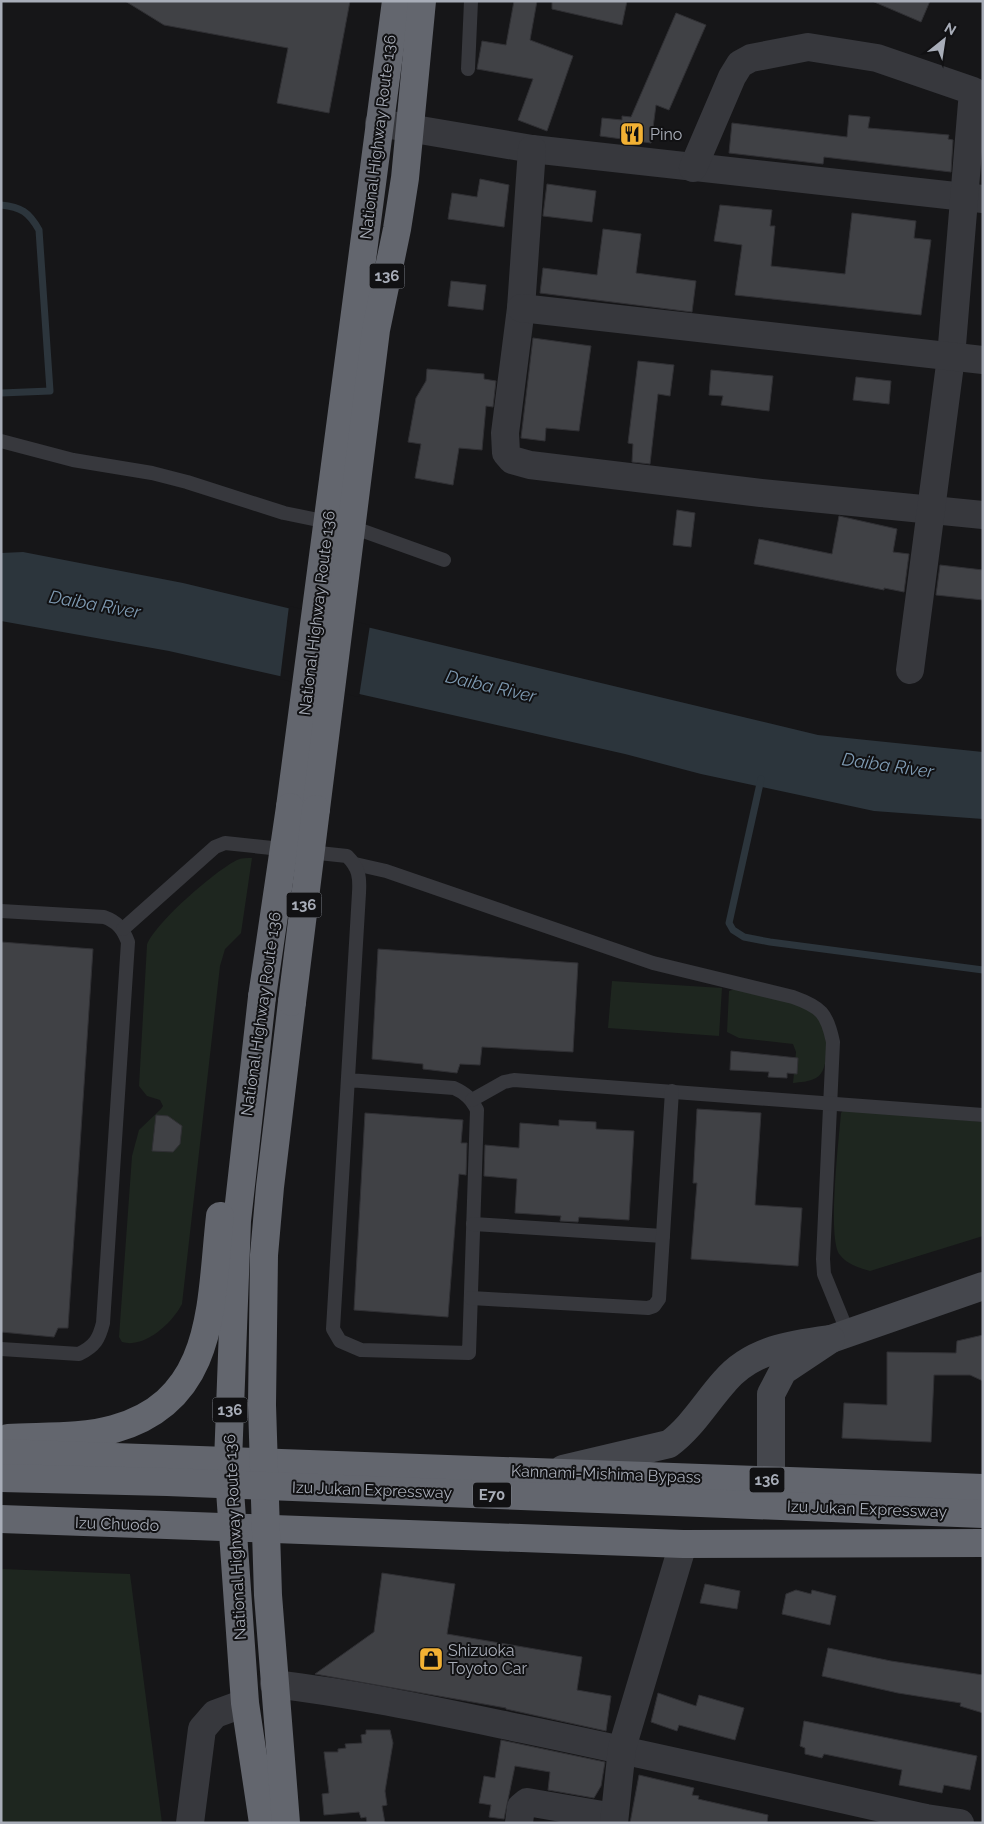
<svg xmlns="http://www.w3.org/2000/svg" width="984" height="1824" font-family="Raleway,sans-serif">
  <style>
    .green { fill: #1e261f }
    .water { fill: #2c353c }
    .pier { fill: #161618 }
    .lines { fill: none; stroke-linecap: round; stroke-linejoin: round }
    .stream { stroke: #2c353c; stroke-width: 7 }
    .building { fill: #404145; stroke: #303034 }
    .lane { stroke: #37383d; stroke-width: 14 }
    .street { stroke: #37383d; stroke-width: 28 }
    .secondary { stroke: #45474d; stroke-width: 28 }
    .highway { stroke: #63666e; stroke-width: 28 }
    .highway-bridge { stroke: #63666e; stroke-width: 28 }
    .labels { text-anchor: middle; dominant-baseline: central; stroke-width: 4; stroke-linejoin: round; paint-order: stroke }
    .shield { fill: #111113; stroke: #7b7e86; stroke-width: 1 }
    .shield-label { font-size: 15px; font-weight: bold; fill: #a8adb8 }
    .poi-label { font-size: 16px; fill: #a8adb8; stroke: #111113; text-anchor: start }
    .street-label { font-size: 16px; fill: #a8adb8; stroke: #111113 }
    .water-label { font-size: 18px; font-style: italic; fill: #7f9bb3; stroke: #111113 }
  </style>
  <rect width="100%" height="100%" fill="#161618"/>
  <g class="green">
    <path d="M252 858 241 933 225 949 220 966 182 1304C173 1322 145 1349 122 1342L119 1337 132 1156 139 1130 161 1109 163 1106 160 1100 147 1096 139 1086 147 945C155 923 215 871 237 860 241 858 247 858 252 858Z"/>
    <path d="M612 981 722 988 719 1036 608 1028Z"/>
    <path d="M735 989 806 1005C812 1010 817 1016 821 1023 828 1036 830 1071 816 1078 809 1082 800 1082 793 1083L796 1052 793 1044 739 1038 727 1032 729 991Z"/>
    <path d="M844 1109 983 1122V1236L870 1271C859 1268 847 1264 840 1255 827 1239 839 1138 841 1113Z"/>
    <path d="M1 1569 130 1574 162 1823H1Z"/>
  </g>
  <path class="water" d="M23 552 183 583 818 735 983 752V819L874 811 701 774 625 754 169 651 1 621V553Z"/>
  <path class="pier" d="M289 606 370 625 359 697 280 679Z"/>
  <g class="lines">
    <g class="stream">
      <path d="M1 205C21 207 29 212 39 230L50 391 1 393"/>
      <path d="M761 779 729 923 733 930 744 937 770 942 983 970"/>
    </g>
  </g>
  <g class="building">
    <path d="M125 1H350L329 113 277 103 288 48 164 25Z"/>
    <path d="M514 1H537L530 40 573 56 547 131 518 120 533 79 477 69 482 41 506 45Z"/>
    <path d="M552 1H627L622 25 552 9Z"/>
    <path d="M872 1H930L921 22Z"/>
    <path d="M676 13 706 25 669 110 656 105 651 143 600 136 602 118 622 120V116L631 117Z"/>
    <path d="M849 115 870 117 868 128 949 135 948 139 953 140 951 172 824 157 823 164 729 153 732 123 847 137Z"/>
    <path d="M480 179 509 185 504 227 448 219 452 193 477 197Z"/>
    <path d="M547 184 596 191 592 222 543 216Z"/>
    <path d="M720 205 772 210 770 226H775L771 266 845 274 852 213 916 221 914 238 931 240 921 315 735 295 742 245 714 241Z"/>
    <path d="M603 229 641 234 636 273 696 281 692 312 540 293 543 268 597 275Z"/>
    <path d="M451 281 486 285 483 310 448 306Z"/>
    <path d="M533 338 591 346 579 431 546 428 545 441 521 438Z"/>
    <path d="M638 361 674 365 670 396 658 394 650 464 632 462 633 444 628 443Z"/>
    <path d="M427 369 484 374V379L496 381 493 407 486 406 482 450 459 448 453 485 415 478 421 444 408 442 416 398 426 381Z"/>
    <path d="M711 370 773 376 769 411 721 405 723 396 709 395Z"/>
    <path d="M856 377 891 381 889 404 853 400Z"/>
    <path d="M677 510 695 513 691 547 673 545Z"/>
    <path d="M839 516 897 529 893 552 909 554 904 592 884 588V590L754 564 759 539 832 554Z"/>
    <path d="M940 565 983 570V600L936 595Z"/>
    <path d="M1 942 93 949 68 1328H58L54 1337 1 1332Z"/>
    <path d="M378 949 578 963 573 1052 482 1047 480 1065 460 1064 457 1073 423 1069V1064L372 1059Z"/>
    <path d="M731 1051 798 1058 797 1074 787 1073V1078L768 1077 769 1072 730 1070Z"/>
    <path d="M697 1109 761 1113 755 1205 802 1208 798 1266 691 1259 697 1183H693Z"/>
    <path d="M365 1113 463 1120 461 1143H467L466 1175 459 1174 448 1317 354 1310Z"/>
    <path d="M156 1115 168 1116 182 1126 180 1144 173 1152 152 1151Z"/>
    <path d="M559 1120 596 1122V1129L634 1131 629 1220 579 1217 578 1222 560 1221 561 1216 515 1213 517 1179 484 1176 485 1145 519 1148 520 1123 559 1126Z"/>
    <path d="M983 1335V1381L970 1375H934L931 1442 842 1438 844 1403 887 1405V1352L956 1353 957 1341Z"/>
    <path d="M382 1573 455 1584 447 1634 582 1657 577 1690 611 1696 606 1731 506 1709V1708L315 1674 374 1632Z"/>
    <path d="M705 1584 740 1591 737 1609 700 1603Z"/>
    <path d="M796 1590 811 1594 812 1590 836 1596 830 1625 782 1614 786 1594Z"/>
    <path d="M828 1648 891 1661 983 1675V1713L960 1706 961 1703 898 1693 822 1676Z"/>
    <path d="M658 1693 696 1706 699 1695 744 1708 735 1740 679 1725 677 1731 651 1722Z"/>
    <path d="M804 1721 977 1756 970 1790 944 1785 942 1793 899 1785 902 1770 824 1754 822 1758 805 1754V1748L800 1746Z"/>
    <path d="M366 1730H390L393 1743 385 1791 387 1805 382 1806 385 1823H367L366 1817 361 1818 359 1812 324 1815 322 1794 329 1793 324 1752H338V1749L346 1748 345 1744 362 1743 361 1735 366 1734Z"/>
    <path d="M501 1740 605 1762 601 1786 594 1798 548 1790 550 1772 515 1766 504 1819 489 1817 491 1805 479 1803 484 1776 495 1778Z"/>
    <path d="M639 1775 694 1788 692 1795 699 1796 698 1799 768 1815 767 1823H630Z"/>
  </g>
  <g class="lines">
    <g class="lane">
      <path d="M468 69 471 1"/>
      <path d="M1 441 73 460 152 473 187 482 284 513 352 527 444 560"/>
      <path d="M355 864 386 871 653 963 793 997C821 1007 827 1013 833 1042L823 1259 824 1274 848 1333"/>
      <path d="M1 911 104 917C118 922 123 929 128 942L103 1323C99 1339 95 1346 79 1354L1 1349"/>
      <path d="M123 929 215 847 225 843 347 856C359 868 360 877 359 893L333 1329 340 1341 361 1350 469 1353 477 1110C471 1098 465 1093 454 1088L348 1080"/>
      <path d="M472 1100 504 1082 514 1080 983 1115"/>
      <path d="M473 1224 663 1236"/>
      <path d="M471 1298 648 1308 654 1306 659 1299 672 1091"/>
    </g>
    <g class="street">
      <path d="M379 123 532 149 983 199"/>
      <path d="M532 149 521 308 505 433 506 453 512 460 530 465 761 493 983 515"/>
      <path d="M693 168 732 77 740 64 751 58 808 47 877 58 973 91 951 357 910 670"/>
      <path d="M521 308 983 360"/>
      <path d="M274 1684C358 1694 441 1712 523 1729 658 1757 792 1788 926 1818L960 1823"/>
      <path d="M190 1823 202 1729 215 1714 245 1703"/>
      <path d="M519 1823 521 1807 527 1802 614 1817"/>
      <path d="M614 1823 622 1748 683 1544"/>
    </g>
    <g class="secondary">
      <path d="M831 1339 983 1286"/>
      <path d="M563 1469 669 1444C692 1427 706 1402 725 1381 752 1349 793 1344 831 1339L783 1371 771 1394V1480"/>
    </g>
    <g class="highway">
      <path d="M290 807 396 1"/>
      <path d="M316 809 376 330 397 229 405 178 422 1"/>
      <path d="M262 997 237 1221 228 1462 245 1703 263 1823"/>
      <path d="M8 1438C40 1436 83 1438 114 1429 217 1400 210 1303 220 1216"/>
      <path d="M1 1453 983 1488"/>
      <path d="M1 1519 683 1544 983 1543"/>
      <path d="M286 1823 268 1595 262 1405 264 1255 270 1187 292 1002"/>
    </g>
    <g class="highway-bridge">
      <path d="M262 997 290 807"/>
      <path d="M292 1002 316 809"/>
      <path d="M1 1478 167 1482 983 1514"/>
    </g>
  </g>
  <defs>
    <symbol id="restaurant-square" viewBox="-11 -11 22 22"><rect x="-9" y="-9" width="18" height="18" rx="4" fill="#f2b134" stroke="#111113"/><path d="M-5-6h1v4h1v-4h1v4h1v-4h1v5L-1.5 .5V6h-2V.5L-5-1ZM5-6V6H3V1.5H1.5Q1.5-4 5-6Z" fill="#111"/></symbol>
    <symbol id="shop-square" viewBox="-11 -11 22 22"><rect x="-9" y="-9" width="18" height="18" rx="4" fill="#f2b134" stroke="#111113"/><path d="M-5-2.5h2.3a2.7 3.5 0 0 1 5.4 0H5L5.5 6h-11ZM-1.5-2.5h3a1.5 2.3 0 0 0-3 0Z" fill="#111"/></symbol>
  </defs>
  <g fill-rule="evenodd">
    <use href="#restaurant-square" x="618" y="120" width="28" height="28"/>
    <use href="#shop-square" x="417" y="1645" width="28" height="28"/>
  </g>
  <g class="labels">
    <g class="shield">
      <rect x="369.5" y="263.5" width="35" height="25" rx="4"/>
      <rect x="286.5" y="892.5" width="35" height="25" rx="4"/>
      <rect x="212.5" y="1397.5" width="35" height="25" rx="4"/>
      <rect x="749.5" y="1467.5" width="35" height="25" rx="4"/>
      <rect x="473" y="1482.5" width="38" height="25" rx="4"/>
    </g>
    <g class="shield-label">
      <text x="387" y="276">136</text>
      <text x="304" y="905">136</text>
      <text x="230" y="1410">136</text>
      <text x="767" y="1480">136</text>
      <text x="492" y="1495">E70</text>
    </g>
    <g class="poi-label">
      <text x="650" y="134">Pino</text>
      <text x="448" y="1650">Shizuoka<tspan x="448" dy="18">Toyoto Car</tspan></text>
    </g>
    <g class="street-label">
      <text transform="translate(378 137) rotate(-83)">National Highway Route 136</text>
      <text transform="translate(317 613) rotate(-83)">National Highway Route 136</text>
      <text transform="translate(261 1014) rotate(-82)">National Highway Route 136</text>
      <text transform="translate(606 1474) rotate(2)">Kannami-Mishima Bypass</text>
      <text transform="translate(372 1490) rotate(2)">Izu Jukan Expressway</text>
      <text transform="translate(867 1509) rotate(2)">Izu Jukan Expressway</text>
      <text transform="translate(117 1524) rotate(2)">Izu Chuodo</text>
      <text transform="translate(235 1537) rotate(-93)">National Highway Route 136</text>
    </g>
    <g class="water-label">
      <text transform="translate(95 604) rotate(10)">Daiba River</text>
      <text transform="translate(491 686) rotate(13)">Daiba River</text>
      <text transform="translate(888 765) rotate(8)">Daiba River</text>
    </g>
  </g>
  <rect width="984" height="1824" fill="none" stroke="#a8adb8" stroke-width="5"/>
  <g transform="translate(944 40) rotate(30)" stroke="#111113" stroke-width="4" paint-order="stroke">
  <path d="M0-4L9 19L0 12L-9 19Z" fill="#a8adb8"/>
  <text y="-8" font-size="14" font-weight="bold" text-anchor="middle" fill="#a8adb8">N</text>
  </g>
</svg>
